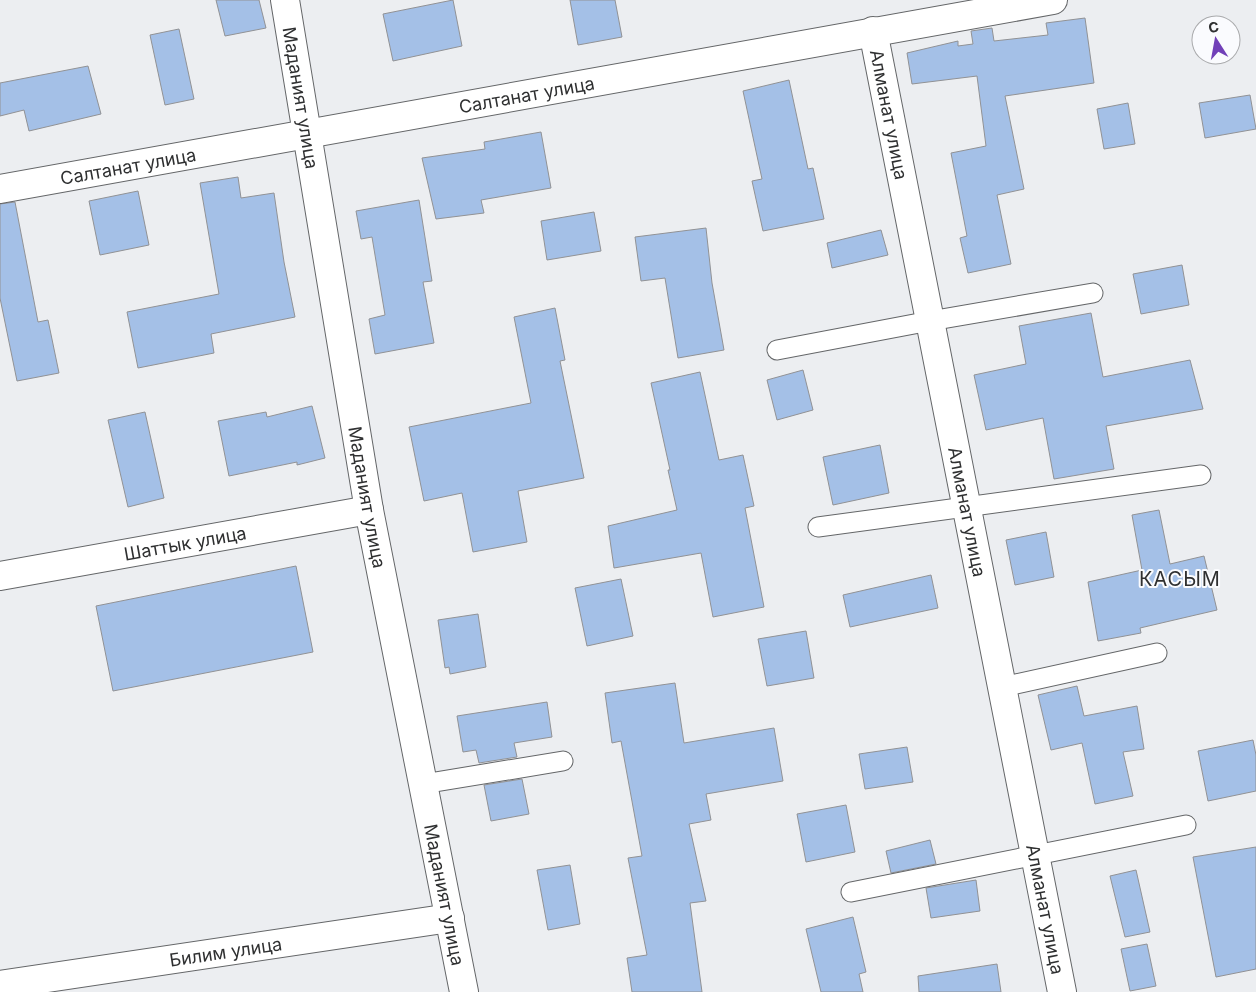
<svg xmlns="http://www.w3.org/2000/svg" width="1256" height="992" font-family="Inter,sans-serif">
  <style>
    .building { fill: #a4c0e7; stroke: #919295 }
    .lines { fill: none; stroke-linecap: round; stroke-linejoin: round }
    .service-casing { stroke: #646668; stroke-width: 21 }
    .minor-casing { stroke: #646668; stroke-width: 30 }
    .service { stroke: #fff; stroke-width: 19 }
    .minor { stroke: #fff; stroke-width: 28 }
    .labels { text-anchor: middle; dominant-baseline: central; stroke-width: 4; stroke-linejoin: round; paint-order: stroke }
    .street-label { font-size: 18px; fill: #2f3031; stroke: #fafbfe }
    .quarter-label { font-size: 20px; letter-spacing: 1px; fill: #2f3031; stroke: #fafbfe }
  </style>
  <rect width="100%" height="100%" fill="#eceef1"/>
  <g class="building">
    <path d="M216 0H259L266 28 225 36Z"/>
    <path d="M453 0 462 46 393 61 383 14Z"/>
    <path d="M570 0H615L622 37 578 45Z"/>
    <path d="M1085 18 1094 83 1005 96 1024 189 997 195 1011 264 968 273 960 238 967 236 951 153 986 146 977 76 912 84 907 53 958 41V46L973 44 971 31 992 28 994 41 1048 35 1046 23Z"/>
    <path d="M179 29 194 99 165 105 150 35Z"/>
    <path d="M88 66 101 114 29 131 24 110 0 116V83Z"/>
    <path d="M789 80 808 169 813 168 824 219 763 231 752 181 762 179 743 91Z"/>
    <path d="M1250 95 1256 129 1205 138 1199 103Z"/>
    <path d="M1128 103 1135 144 1104 149 1097 109Z"/>
    <path d="M541 132 551 188 481 200 484 213 436 219 422 158 485 149 484 142Z"/>
    <path d="M238 177 241 198 274 193 284 262 295 317 211 334 214 353 138 368 127 312 219 294 200 183Z"/>
    <path d="M138 191 149 245 100 255 89 201Z"/>
    <path d="M419 200 432 281 423 282 434 343 375 354 369 319 385 315 372 237 361 239 356 211Z"/>
    <path d="M15 202 38 322 48 320 59 373 17 381 0 298V204Z"/>
    <path d="M594 212 601 251 547 260 541 221Z"/>
    <path d="M706 228 712 283 724 350 678 358 665 278 641 281 635 237Z"/>
    <path d="M881 230 888 255 832 268 827 243Z"/>
    <path d="M1182 265 1189 305 1141 314 1133 274Z"/>
    <path d="M555 308 565 360 560 361 584 478 518 491 527 542 473 552 462 493 424 501 409 427 531 403 514 317Z"/>
    <path d="M1091 313 1103 377 1190 360 1203 409 1106 426 1114 469 1054 479 1043 418 986 430 974 375 1026 364 1019 326Z"/>
    <path d="M803 370 813 410 777 420 767 380Z"/>
    <path d="M700 372 719 460 743 455 754 506 745 508 764 607 713 617 701 553 614 568 608 526 677 510 668 470H670L651 383Z"/>
    <path d="M312 406 325 458 297 465V462L229 476 218 421 266 412 267 417Z"/>
    <path d="M145 412 164 498 128 507 108 420Z"/>
    <path d="M880 445 889 493 833 505 823 457Z"/>
    <path d="M1159 510 1170 564 1204 556 1217 610 1140 628 1141 633 1098 641 1088 582 1142 570 1132 515Z"/>
    <path d="M1046 532 1054 577 1015 585 1006 540Z"/>
    <path d="M296 566 313 652 113 691 96 606Z"/>
    <path d="M931 575 938 608 850 627 843 595Z"/>
    <path d="M621 579 633 636 587 646 575 588Z"/>
    <path d="M478 614 486 667 450 674 449 667 445 668 438 620Z"/>
    <path d="M806 631 814 678 767 686 758 639Z"/>
    <path d="M675 683 684 743 774 728 783 781 706 794 711 820 689 824 706 901 690 903 702 992H632L627 958 647 955 628 858 642 856 621 741 612 743 605 693Z"/>
    <path d="M1077 686 1084 716 1137 706 1144 749 1123 752 1133 796 1095 804 1082 743 1051 750 1038 695Z"/>
    <path d="M547 702 552 737 514 743 517 757 479 763 476 750 463 752 457 716Z"/>
    <path d="M1253 740 1256 755V791L1208 801 1198 751Z"/>
    <path d="M907 747 913 782 865 789 859 754Z"/>
    <path d="M522 779 529 814 491 821 484 785Z"/>
    <path d="M846 805 855 852 806 862 797 814Z"/>
    <path d="M930 840 936 864 891 873 886 851Z"/>
    <path d="M1256 847V969L1216 977 1193 857Z"/>
    <path d="M570 865 580 924 548 930 537 870Z"/>
    <path d="M1136 870 1150 932 1125 937 1110 876Z"/>
    <path d="M976 880 980 911 931 918 926 888Z"/>
    <path d="M853 917 866 972 859 974 863 992H821L806 929Z"/>
    <path d="M1147 944 1156 986 1130 991 1121 949Z"/>
    <path d="M997 964 1001 992H919L918 976Z"/>
  </g>
  <g class="lines">
    <defs>
      <g id="service">
        <path d="M777 350 930 321 1093 293"/>
        <path d="M818 527 1201 475"/>
        <path d="M1002 687 1157 653"/>
        <path d="M423 784 563 761"/>
        <path d="M851 892 1186 825"/>
      </g>
      <g id="minor">
        <path id="s1" d="M285 0 369 510 464 992"/>
        <path id="s2" d="M873 31 1062 992"/>
        <path id="s3" d="M0 189 1053 0"/>
        <path id="s4" d="M0 576 369 510"/>
        <path id="s5" d="M0 985 450 918"/>
      </g>
    </defs>
    <use href="#service" class="service-casing"/>
    <use href="#minor" class="minor-casing"/>
    <use href="#service" class="service"/>
    <use href="#minor" class="minor"/>
  </g>
  <g class="labels">
    <g class="street-label">
      <text stroke="none"><textPath href="#s3" startOffset="535">Салтанат улица</textPath></text>
      <text stroke="none"><textPath href="#s1" startOffset="99">Маданият улица</textPath></text>
      <text stroke="none"><textPath href="#s2" startOffset="85">Алманат улица</textPath></text>
      <text stroke="none"><textPath href="#s3" startOffset="130">Салтанат улица</textPath></text>
      <text stroke="none"><textPath href="#s1" startOffset="504">Маданият улица</textPath></text>
      <text stroke="none"><textPath href="#s2" startOffset="490">Алманат улица</textPath></text>
      <text stroke="none"><textPath href="#s4" startOffset="188">Шаттык улица</textPath></text>
      <text stroke="none"><textPath href="#s1" startOffset="909">Маданият улица</textPath></text>
      <text stroke="none"><textPath href="#s2" startOffset="895">Алманат улица</textPath></text>
      <text stroke="none"><textPath href="#s5" startOffset="228">Билим улица</textPath></text>
    </g>
    <g class="quarter-label">
      <text x="1180" y="579">КАСЫМ</text>
    </g>
  </g>
  <g transform="translate(1216 40) rotate(349)"><circle r="24" fill="#fafbfe" stroke="#a9aaac"/>
  <path d="M0-4L9 19L0 12L-9 19Z" fill="#7140b8"/>
  <text y="-8" font-size="14" font-weight="bold" text-anchor="middle" fill="#2f3031">С</text>
  </g>
</svg>
